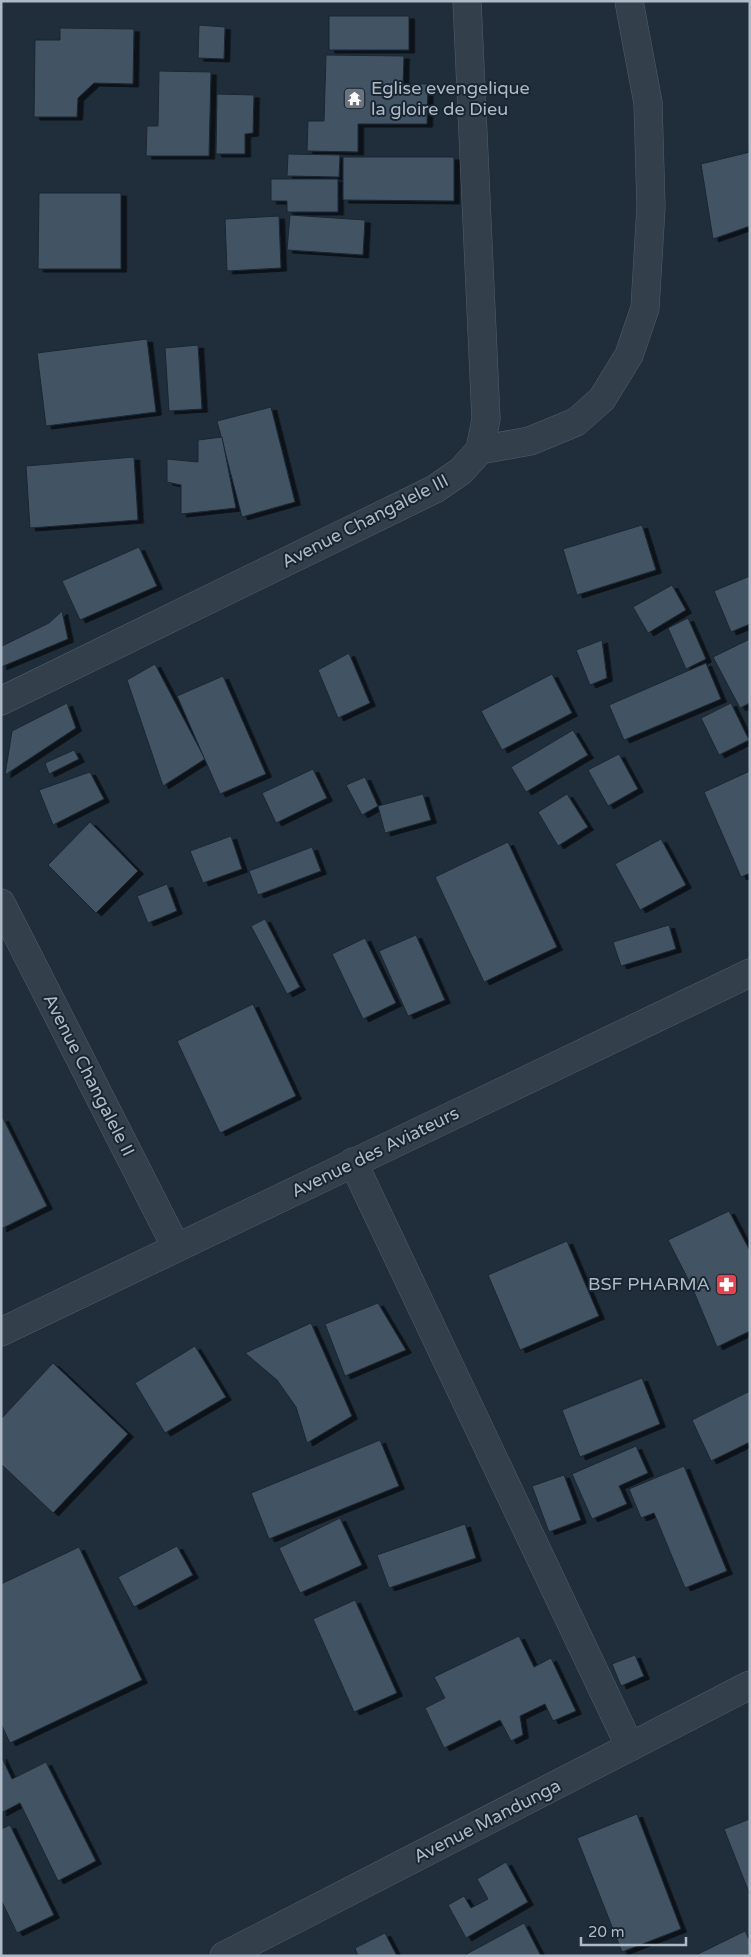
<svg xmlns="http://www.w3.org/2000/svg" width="751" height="1957" font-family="'Varela Round',sans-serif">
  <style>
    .building { fill: #435363; stroke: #1b2633; filter: url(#shadow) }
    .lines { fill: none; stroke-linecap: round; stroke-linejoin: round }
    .street-casing { stroke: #525d6a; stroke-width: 29 }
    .street { stroke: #343f4c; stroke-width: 28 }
    .labels { text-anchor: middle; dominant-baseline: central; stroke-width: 4; stroke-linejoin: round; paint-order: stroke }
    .poi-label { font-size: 18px; fill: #afbac8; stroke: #192531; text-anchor: start }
    .street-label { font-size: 18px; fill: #afbac8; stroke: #192531 }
  </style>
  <defs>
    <filter id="shadow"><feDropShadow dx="5.5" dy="3" stdDeviation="0" flood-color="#0009"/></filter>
  </defs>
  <rect width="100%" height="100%" fill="#202e3c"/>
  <g class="building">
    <rect x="329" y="16" width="80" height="34"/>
    <path d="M199 25 225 27 224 59 198 58Z"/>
    <path d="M60 28 134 29 133 84 94 83 78 98 77 117H34L35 40H60Z"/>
    <path d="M326 55 404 56 403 84H428L427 124H358V152L307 151 308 121H324Z"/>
    <path d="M159 71 211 72 209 156H146L147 126H158Z"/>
    <path d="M217 94 254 95 253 133 245 134V154H216Z"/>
    <path d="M750 152V226L713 239 701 164Z"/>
    <path d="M288 154 340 155 339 177 287 176Z"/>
    <path d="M343 157H454V201L343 200Z"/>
    <path d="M271 179H338V212H287V201H271Z"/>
    <path d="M39 193H121V269H38Z"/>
    <path d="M290 215 365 220 363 255 287 250Z"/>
    <path d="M279 216 281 268 227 271 225 219Z"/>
    <path d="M147 339 156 412 46 426 37 353Z"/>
    <path d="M198 345 202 409 169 411 165 348Z"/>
    <path d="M271 407 295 502 242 517 217 421Z"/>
    <path d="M222 437 236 508 181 514V485L167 482V459L198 462V440Z"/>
    <path d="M134 457 138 520 30 528 26 466Z"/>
    <path d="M642 525 656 570 577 595 563 549Z"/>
    <path d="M139 547 157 586 80 620 62 581Z"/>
    <path d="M750 576V624L731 632 714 591Z"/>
    <path d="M672 585 686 610 648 633 633 607Z"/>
    <path d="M62 611 68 639 1 667V644L2 646 49 623Z"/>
    <path d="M688 618 706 659 686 669 668 628Z"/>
    <path d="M750 639V703L740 708 713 657Z"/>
    <path d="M602 640 607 678 590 685 576 650Z"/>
    <path d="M349 653 370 703 338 718 318 670Z"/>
    <path d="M706 663 721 699 624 740 609 705Z"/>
    <path d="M155 664 205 759 163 786 127 680Z"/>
    <path d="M552 674 572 713 502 750 481 711Z"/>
    <path d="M223 676 266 774 220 794 177 696Z"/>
    <path d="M67 703 76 728 5 775 12 731Z"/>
    <path d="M731 703 749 740 719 755 701 718Z"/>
    <path d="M573 730 588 755 526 792 511 767Z"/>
    <path d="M74 750 79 759 49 774 45 763Z"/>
    <path d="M619 754 638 789 608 806 588 770Z"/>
    <path d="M313 769 327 798 276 823 262 793Z"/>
    <path d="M750 771V873L741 877 704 792Z"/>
    <path d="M90 772 104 799 53 825 39 790Z"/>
    <path d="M365 777 378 806 362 815 346 785Z"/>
    <path d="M423 794 431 820 385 833 378 806Z"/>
    <path d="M567 794 588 827 558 846 538 812Z"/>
    <path d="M90 822 138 871 96 913 48 865Z"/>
    <path d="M231 836 242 869 203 883 190 851Z"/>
    <path d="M661 839 686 885 640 910 615 864Z"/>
    <path d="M508 842 557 947 484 982 435 877Z"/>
    <path d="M312 847 321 871 258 895 249 871Z"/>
    <path d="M167 884 177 911 148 923 137 896Z"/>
    <path d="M265 919 300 987 287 994 251 926Z"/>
    <path d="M669 925 676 949 621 966 613 942Z"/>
    <path d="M416 935 445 1000 408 1016 379 951Z"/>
    <path d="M365 938 396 1003 363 1019 332 954Z"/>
    <path d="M253 1004 296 1096 220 1133 177 1041Z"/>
    <path d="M3 1118 47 1206 1 1229V1119Z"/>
    <path d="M729 1211 750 1251V1331L717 1347 692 1287 668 1240Z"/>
    <path d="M567 1241 599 1316 520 1350 488 1275Z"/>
    <path d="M378 1303 406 1350 345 1376 325 1324Z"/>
    <path d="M311 1323 352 1416 307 1443 296 1407 277 1380 245 1353Z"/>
    <path d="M195 1346 226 1397 165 1433 135 1383Z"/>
    <path d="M53 1363 128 1434 53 1513 1 1464V1419Z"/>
    <path d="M642 1378 660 1424 580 1457 562 1410Z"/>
    <path d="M750 1391V1442L711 1461 692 1420Z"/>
    <path d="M380 1440 399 1486 269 1539 251 1493Z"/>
    <path d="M636 1446 648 1473 619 1486 627 1504 592 1519 572 1474Z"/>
    <path d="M684 1466 727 1571 685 1588 654 1513 641 1518 629 1489Z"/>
    <path d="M564 1475 581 1520 549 1532 532 1486Z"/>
    <path d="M340 1518 362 1565 300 1593 279 1548Z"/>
    <path d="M465 1524 476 1558 389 1588 377 1555Z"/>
    <path d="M177 1546 193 1575 134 1607 118 1577Z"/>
    <path d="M79 1547 142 1680 10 1743 1 1724V1584Z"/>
    <path d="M355 1600 397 1693 354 1712 313 1619Z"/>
    <path d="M519 1636 534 1667 551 1658 576 1711 553 1721 545 1704 520 1716 523 1735 511 1741 500 1720 444 1748 425 1708 445 1698 434 1677Z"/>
    <path d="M635 1655 644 1676 621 1686 612 1664Z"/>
    <path d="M1 1756 12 1779 46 1762 96 1861 58 1881 20 1803 1 1813Z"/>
    <path d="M637 1814 681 1929 622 1952 577 1838Z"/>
    <path d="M750 1819V1895L724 1829Z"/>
    <path d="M10 1825 54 1915 17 1933 1 1900V1829Z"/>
    <path d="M506 1862 528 1902 466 1938 448 1905 464 1896 471 1908 488 1899 477 1879Z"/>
    <path d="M524 1923 541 1956H463Z"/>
    <path d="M745 1931 750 1941V1956H694Z"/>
    <path d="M385 1933 397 1956H358L355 1948Z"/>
  </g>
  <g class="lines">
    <defs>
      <g id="street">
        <path d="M480 450 530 441 576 422 602 399 629 355 645 308 651 207 648 103 629 1"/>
        <path d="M1 701 435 489 461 471 480 450 486 419 467 1"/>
        <path d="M1 903 176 1247"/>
        <path d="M353 1162 630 1747"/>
        <path d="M1 1332 750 973"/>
        <path d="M224 1956 750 1685"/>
      </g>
    </defs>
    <use href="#street" class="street-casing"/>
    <use href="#street" class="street"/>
  </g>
  <defs>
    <symbol id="temple-square" viewBox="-11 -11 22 22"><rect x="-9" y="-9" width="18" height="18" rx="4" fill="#6b7280" stroke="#192531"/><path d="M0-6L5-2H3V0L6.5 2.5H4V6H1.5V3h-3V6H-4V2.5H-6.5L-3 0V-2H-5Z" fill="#fff"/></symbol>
    <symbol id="pharmacy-square" viewBox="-11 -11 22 22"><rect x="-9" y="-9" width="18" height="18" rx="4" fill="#e0444e" stroke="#192531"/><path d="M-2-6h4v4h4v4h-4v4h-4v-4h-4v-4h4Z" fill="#fff"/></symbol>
  </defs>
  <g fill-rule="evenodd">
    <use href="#temple-square" x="342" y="86" width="25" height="25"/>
    <use href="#pharmacy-square" x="714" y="1272" width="25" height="25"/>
  </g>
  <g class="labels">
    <g class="poi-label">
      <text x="371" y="88">Eglise evengelique<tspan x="371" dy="21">la gloire de Dieu</tspan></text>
      <text x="710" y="1284" text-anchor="end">BSF PHARMA</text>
    </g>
    <g class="street-label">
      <text transform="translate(365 521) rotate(-27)">Avenue Changalele III</text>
      <text transform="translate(89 1075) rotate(63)">Avenue Changalele II</text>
      <text transform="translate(375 1152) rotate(-26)">Avenue des Aviateurs</text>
      <text transform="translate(487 1821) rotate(-27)">Avenue Mandunga</text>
    </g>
  </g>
  <rect width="751" height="1957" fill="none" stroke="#afbac8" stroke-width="5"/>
  <path d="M581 1937v8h105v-8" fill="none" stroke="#afbac8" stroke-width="2.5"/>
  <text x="588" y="1937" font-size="15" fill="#afbac8" stroke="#192531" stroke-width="4" paint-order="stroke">20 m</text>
</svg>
